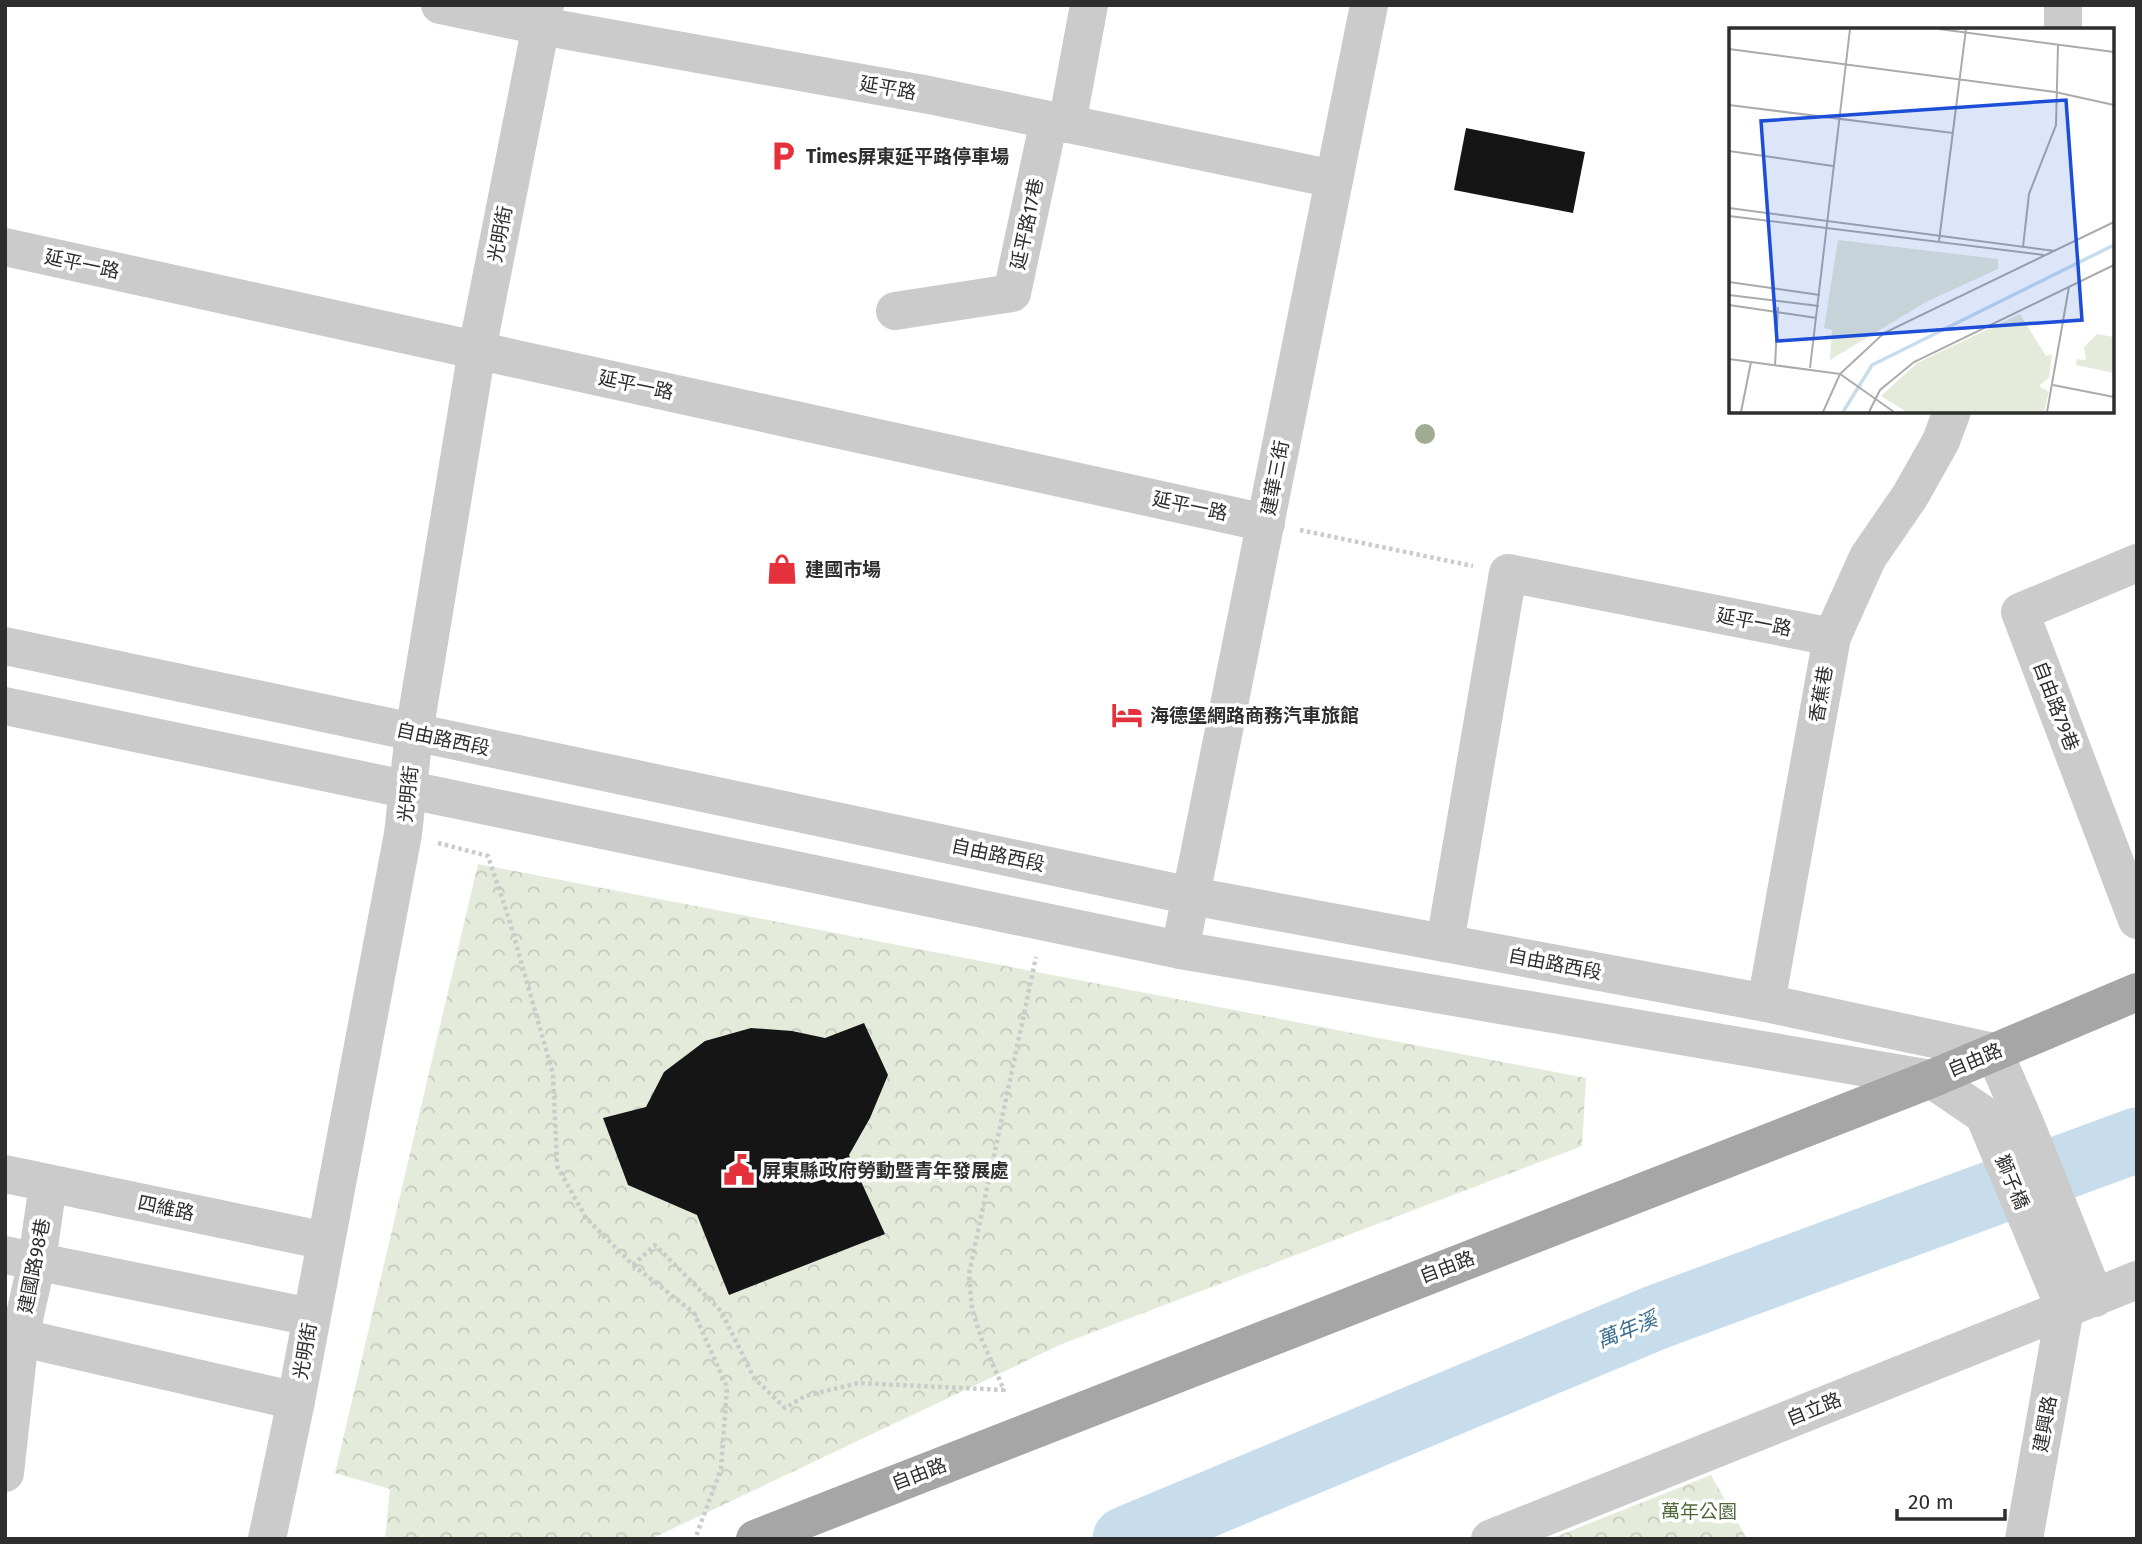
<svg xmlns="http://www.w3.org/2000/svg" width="2142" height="1544" font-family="'Fira Sans','Noto Sans TC',sans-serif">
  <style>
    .park { fill: url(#park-crowns) }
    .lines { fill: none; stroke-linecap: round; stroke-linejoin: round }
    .river { stroke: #c7ddeb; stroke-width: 65 }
    .building { fill: #151515 }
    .path { stroke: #cbcbcb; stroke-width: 4.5; stroke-dasharray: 3.5 3.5; stroke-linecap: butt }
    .minor { stroke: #cbcbcb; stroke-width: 38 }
    .major { stroke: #a6a6a6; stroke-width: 38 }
    .tree { fill: #9fac93 }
    .labels { text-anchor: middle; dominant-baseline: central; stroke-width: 7; stroke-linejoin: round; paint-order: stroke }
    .street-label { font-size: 19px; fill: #2e2e2e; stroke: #fff }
    .poi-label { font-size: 19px; font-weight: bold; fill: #2e2e2e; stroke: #fff; text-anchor: start }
    .park-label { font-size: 19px; fill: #50693b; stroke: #fff }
    .water-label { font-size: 21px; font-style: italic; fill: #3c6e8f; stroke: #fff }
    .inset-river { fill: none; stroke: #c7ddeb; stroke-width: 3.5 }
    .inset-road { fill: none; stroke: #ababab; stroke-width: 2 }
    .view { fill: #1d4ed8; fill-opacity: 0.15; stroke: #1d4ed8; stroke-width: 3.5 }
    .inset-edge { fill: none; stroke: #2e2e2e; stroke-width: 3.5 }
  </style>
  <defs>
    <pattern id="park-crowns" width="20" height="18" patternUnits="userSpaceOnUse" patternTransform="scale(1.75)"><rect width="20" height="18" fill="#e4ebdb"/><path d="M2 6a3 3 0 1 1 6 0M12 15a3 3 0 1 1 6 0" fill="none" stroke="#c4cabc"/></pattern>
  </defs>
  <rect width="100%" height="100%" fill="#fff"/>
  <g class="park">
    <path d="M478 864 1586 1078 1582 1146 1062 1344 651 1539H385L390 1489 335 1473Z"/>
    <path d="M1711 1475 1747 1539H1550Z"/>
  </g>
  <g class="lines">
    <path class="river" d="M1125 1539 1657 1317 2137 1140"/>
  </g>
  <g class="building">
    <path d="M1466 128 1585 152 1573 213 1454 190Z"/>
    <path d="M864 1023 888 1075 870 1118 849 1155 885 1234 729 1295 697 1215 628 1185 603 1118 646 1107 664 1072 705 1041 751 1028 792 1031 825 1038Z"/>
  </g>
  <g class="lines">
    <g class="path">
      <path d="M1300 530 1473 566"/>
      <path d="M438 843 488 856 509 919 553 1074 557 1166 586 1218 633 1265 694 1313 727 1387 721 1469 695 1539"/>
      <path d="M633 1265 655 1245 721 1311 754 1378 785 1408 805 1396 858 1383 1004 1390 982 1340 972 1309 969 1274 1036 957"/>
    </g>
    <g class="minor">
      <path d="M440 5 541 26 929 95 1334 179"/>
      <path d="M2063 30V5"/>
      <path d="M1067 124 1089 5"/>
      <path d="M5 247 1266 523"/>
      <path d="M895 311 1012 293 1049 120"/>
      <path d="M2137 563 2020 612 2137 920"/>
      <path d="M5 646 1192 896 1766 1003 1994 1052 2027 1128 2095 1298"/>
      <path d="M5 706 1180 950 1931 1079 1984 1115 2065 1309 2024 1539"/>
      <path d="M1445 943 1508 573 1832 637"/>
      <path d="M1180 950 1369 5"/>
      <path d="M1766 1003 1832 637 1868 557 1910 496 1941 441 1952 411"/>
      <path d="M5 1174 326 1241"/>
      <path d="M5 1255 311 1317"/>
      <path d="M5 1334 296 1401"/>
      <path d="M5 1473 20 1337 37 1261 48 1184"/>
      <path d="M267 1539 296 1401 403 834 414 733 477 350 545 5"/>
      <path d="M1490 1539 2137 1280"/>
    </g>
    <path class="major" d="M755 1539 1931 1079 2137 992"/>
  </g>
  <circle class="tree" cx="1425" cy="434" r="10"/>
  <defs>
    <symbol id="parking-bare" viewBox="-9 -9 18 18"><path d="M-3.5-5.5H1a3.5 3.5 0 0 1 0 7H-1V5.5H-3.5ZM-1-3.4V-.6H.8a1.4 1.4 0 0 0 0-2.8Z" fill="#e4313c" stroke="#fff" stroke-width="2.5" paint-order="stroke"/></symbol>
    <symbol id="shop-bare" viewBox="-9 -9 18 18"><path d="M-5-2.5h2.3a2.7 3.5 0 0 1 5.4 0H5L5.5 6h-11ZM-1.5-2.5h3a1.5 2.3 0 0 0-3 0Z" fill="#e4313c" stroke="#fff" stroke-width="2.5" paint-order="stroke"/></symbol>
    <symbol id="hotel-bare" viewBox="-9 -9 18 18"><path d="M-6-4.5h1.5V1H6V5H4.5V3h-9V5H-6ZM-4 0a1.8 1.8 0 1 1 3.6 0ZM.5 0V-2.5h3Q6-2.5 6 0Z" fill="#e4313c" stroke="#fff" stroke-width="2.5" paint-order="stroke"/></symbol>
    <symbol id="civic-bare" viewBox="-9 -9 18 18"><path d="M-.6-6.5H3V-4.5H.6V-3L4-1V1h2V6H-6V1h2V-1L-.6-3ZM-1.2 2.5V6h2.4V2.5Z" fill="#e4313c" stroke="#fff" stroke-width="2.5" paint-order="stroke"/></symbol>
  </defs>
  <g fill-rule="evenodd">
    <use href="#parking-bare" x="761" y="134" width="44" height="44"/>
    <use href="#shop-bare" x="760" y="547" width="44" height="44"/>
    <use href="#hotel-bare" x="1105" y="693" width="44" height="44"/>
    <use href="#civic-bare" x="717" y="1148" width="44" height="44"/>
  </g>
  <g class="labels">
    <g class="street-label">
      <text transform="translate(888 88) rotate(10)">延平路</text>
      <text transform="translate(1027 224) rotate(-78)">延平路17巷</text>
      <text transform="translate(500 234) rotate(-79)">光明街</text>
      <text transform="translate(82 264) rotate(12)">延平一路</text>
      <text transform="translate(636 385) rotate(12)">延平一路</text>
      <text transform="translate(1275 478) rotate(-79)">建華三街</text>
      <text transform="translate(1190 506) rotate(12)">延平一路</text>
      <text transform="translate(1754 622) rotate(11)">延平一路</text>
      <text transform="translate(1821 694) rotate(-80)">香蕉巷</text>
      <text transform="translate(2056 706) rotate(69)">自由路79巷</text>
      <text transform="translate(443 739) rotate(12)">自由路西段</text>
      <text transform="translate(408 794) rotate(-84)">光明街</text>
      <text transform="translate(998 855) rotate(12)">自由路西段</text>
      <text transform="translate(1555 964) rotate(11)">自由路西段</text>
      <text transform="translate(1975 1060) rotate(-23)">自由路</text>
      <text transform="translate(2012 1182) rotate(67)">獅子橋</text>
      <text transform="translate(166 1208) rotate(12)">四維路</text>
      <text transform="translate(34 1266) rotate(-79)">建國路98巷</text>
      <text transform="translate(1447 1267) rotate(-21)">自由路</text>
      <text transform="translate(305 1351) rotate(-80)">光明街</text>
      <text transform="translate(1814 1409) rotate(-22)">自立路</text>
      <text transform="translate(2045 1424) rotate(-80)">建興路</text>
      <text transform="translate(919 1474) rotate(-21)">自由路</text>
    </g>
    <g class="poi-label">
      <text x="806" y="156">Times屏東延平路停車場</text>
      <text x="805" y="569">建國市場</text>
      <text x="1150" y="715">海德堡網路商務汽車旅館</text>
      <text x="762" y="1170">屏東縣政府勞動暨青年發展處</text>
    </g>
    <g class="park-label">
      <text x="1699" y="1511">萬年公園</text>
    </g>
    <g class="water-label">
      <text transform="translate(1627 1330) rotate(-22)">萬年溪</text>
    </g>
  </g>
  <g transform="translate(1729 28)">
    <rect width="385" height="385" fill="#fff"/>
    <path d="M368 306 385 309V345L347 337 348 331 357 332 355 319Z" fill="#e4ebdb"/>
    <path d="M109 212 269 231V241L197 274 101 332 103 302 95 300ZM291 286 317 328 323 326 320 350 310 358 320 364 315 384H178L152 368 188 335Z" fill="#e4ebdb"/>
    <path class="inset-river" d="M114 384 143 337 385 217"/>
    <path class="inset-road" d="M210 1 385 24M0 21 326 64 385 77M0 77 224 105M0 123 104 138M0 180 326 223M0 188 315 227M210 213 237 1M294 219 300 166 327 97 329 17M0 254 91 267M0 267 90 278M0 277 88 290M0 331 111 346 155 305 385 194M46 338 49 279M81 340 121 1M324 357 385 369M12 384 22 334M94 384 111 346 165 384M140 384 151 362 185 334 385 237M318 384 340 259"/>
    <path class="view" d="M337 72 353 292 48 313 32 93Z"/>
    <rect width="385" height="385" class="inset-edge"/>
  </g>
  <rect width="2142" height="1544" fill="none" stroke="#2e2e2e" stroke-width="14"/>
  <path d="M1897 1509v10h108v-10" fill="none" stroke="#2e2e2e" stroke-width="3.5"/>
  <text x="1908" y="1509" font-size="21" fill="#2e2e2e" stroke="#ffffff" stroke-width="5" paint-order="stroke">20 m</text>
</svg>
